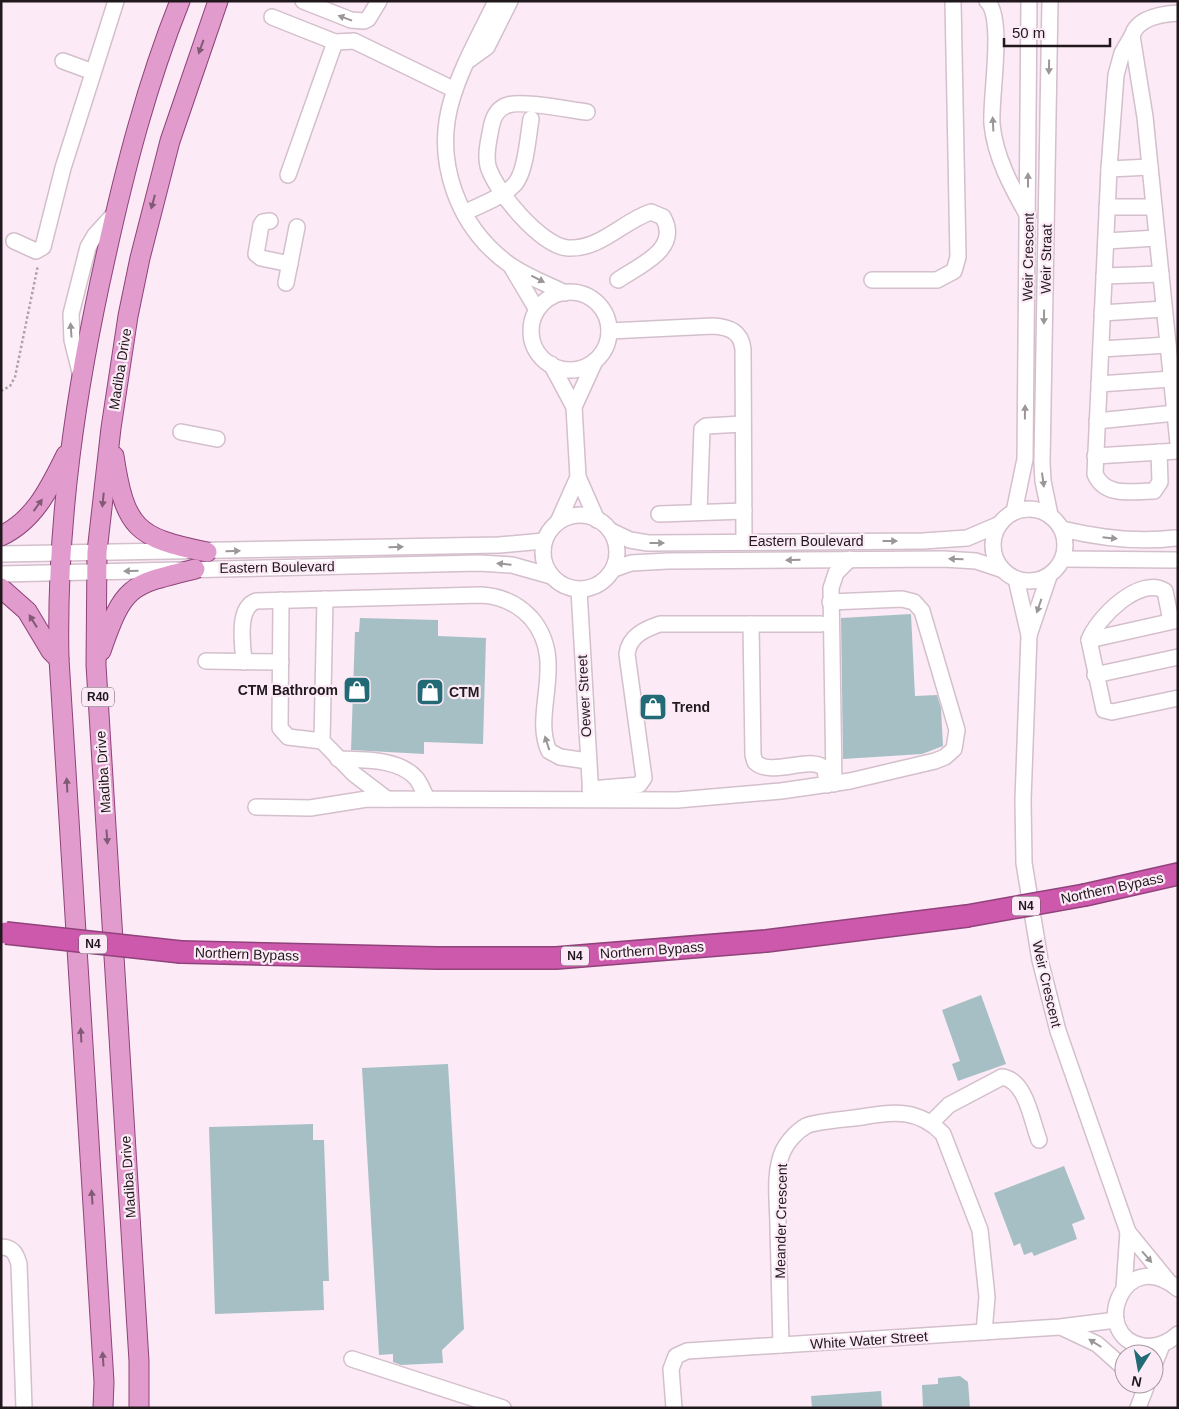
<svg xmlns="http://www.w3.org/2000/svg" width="1179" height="1409" font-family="Arial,sans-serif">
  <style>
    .building { fill: #a6bfc4 }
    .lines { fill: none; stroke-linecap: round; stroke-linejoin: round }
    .minor-casing { stroke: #d4bfcc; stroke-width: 18 }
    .major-casing { stroke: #90427a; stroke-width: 21 }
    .highway-casing { stroke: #90427a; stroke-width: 24 }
    .path { stroke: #afa1aa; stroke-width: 2.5; stroke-dasharray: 2.5 2.5; stroke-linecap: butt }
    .minor { stroke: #fff; stroke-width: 15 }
    .major { stroke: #e19bcd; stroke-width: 19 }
    .highway { stroke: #cd59ac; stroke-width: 21 }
    .highway-bridge-casing { stroke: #90427a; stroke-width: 24; stroke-linecap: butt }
    .highway-bridge { stroke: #cd59ac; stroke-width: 21 }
    .oneway { fill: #9b9799 }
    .oneway2 { fill: #805a75 }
    .labels { text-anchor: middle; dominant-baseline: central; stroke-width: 4.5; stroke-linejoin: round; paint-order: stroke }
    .shield { fill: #fcebf6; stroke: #62575e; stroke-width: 1 }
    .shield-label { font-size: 12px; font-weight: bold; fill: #20181d }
    .street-label { font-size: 14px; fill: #20181d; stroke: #fcebf6 }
    .poi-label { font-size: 14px; font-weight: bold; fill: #20181d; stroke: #fcebf6; text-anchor: start }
  </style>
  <rect width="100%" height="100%" fill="#fcebf6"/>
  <g class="building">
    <path d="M911 614 915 696 937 695 941 708 943 746 922 754 843 759 841 618Z"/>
    <path d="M360 618 438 620V636L486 638 483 744 424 742V754L351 750 355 632H359Z"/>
    <path d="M981 995 1006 1064 958 1081 952 1064 960 1061 942 1010Z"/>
    <path d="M448 1064 464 1329 442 1350 443 1363 401 1365 393 1362V1354L379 1355 362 1068Z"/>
    <path d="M313 1124V1140H324L329 1281H323L324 1310 215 1314 209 1127Z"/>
    <path d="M1064 1166 1085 1219 1072 1224 1077 1239 1034 1256 1032 1252 1024 1255 1020 1243 1014 1246 994 1193Z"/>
    <path d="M960 1376 968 1382 970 1408H923L922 1385 938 1384V1378Z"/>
    <path d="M881 1391 882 1408H812L811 1396Z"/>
  </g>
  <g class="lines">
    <defs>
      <g id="minor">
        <path d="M303 1 351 20 364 21 368 19 379 1"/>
        <path d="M496 1C481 33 462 65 452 99 433 161 458 228 510 265 526 276 547 284 565 293"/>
        <path d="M987 1C1005 18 990 98 992 124 995 157 1012 188 1028 216"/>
        <path d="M1178 13C1161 14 1137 18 1132 36L1145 117 1178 443"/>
        <path d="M272 17 335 42 354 41 455 90"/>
        <path d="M1132 36 1122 53 1116 75 1109 169 1095 474C1105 498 1134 491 1154 491L1160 482 1159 452"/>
        <path d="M469 60 487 47 510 1"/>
        <path d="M63 61 93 72"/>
        <path d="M587 112C570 110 521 100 508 105 497 108 493 117 491 128 489 140 485 153 488 166 495 191 541 246 568 248 600 250 623 221 651 212L663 217C681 249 640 265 618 280"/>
        <path d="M1109 169 1150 167"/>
        <path d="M288 175 335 42"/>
        <path d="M1107 207H1154"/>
        <path d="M464 213C480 205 503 197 515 184 526 171 528 136 531 119"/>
        <path d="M270 221 263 222 261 225 256 254 261 258 290 264"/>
        <path d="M14 241 36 251 43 247 63 168 116 1"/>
        <path d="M1106 241 1157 238"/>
        <path d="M511 266 537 310"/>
        <path d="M1104 276 1161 274"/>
        <path d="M872 280H937L954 271 958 257 953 1"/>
        <path d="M286 283 297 227"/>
        <circle cx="570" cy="331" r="39"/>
        <path d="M1102 313 1164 309"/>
        <path d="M609 331 713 326C730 327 741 332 743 349L744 542"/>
        <path d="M1101 349 1168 345"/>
        <path d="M551 364 574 407 578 477 597 520"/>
        <path d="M81 376 72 340 71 314 88 247 95 235 116 212"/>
        <path d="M1099 384 1171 379"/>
        <path d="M574 407 595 361"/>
        <path d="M1097 421 1175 413"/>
        <path d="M181 432 217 439"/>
        <path d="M1095 456 1178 451"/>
        <circle cx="1029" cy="545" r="36"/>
        <path d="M699 512 702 429 706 426 743 424"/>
        <path d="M1014 512 1025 459 1029 1"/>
        <path d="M659 514 744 511"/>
        <circle cx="580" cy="552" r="37"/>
        <path d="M1050 515 1043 481 1042 463 1050 1"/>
        <path d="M558 522 578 477"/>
        <path d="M1062 529C1100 538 1137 543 1175 538"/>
        <path d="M611 531 630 540 648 543 923 541 967 538 1000 524"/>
        <path d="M1 554 499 545 544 541"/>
        <path d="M1063 559 1175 560"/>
        <path d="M614 569 631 563 668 561 944 559 976 561 1003 570"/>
        <path d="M1 574 479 563 512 565 551 576"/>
        <path d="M1016 579 1029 635 1023 800 1024 863 1040 960 1058 1031 1128 1232 1168 1281"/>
        <path d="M579 590 591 798"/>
        <path d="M325 599 322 741 354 774 387 799"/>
        <path d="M281 600 280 728 288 737 322 741"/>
        <path d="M1171 621 1165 591C1140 575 1097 618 1089 640L1104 710 1112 712 1178 698"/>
        <path d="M751 624 753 755 755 762C772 778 811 754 825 769L827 785"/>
        <path d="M1029 635 1049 576"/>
        <path d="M1089 640 1178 620"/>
        <path d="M206 661 281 662"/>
        <path d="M244 662C243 646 236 608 256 601L481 595C501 596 517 603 531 618 568 661 531 712 549 751L560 757 588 761"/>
        <path d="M1095 675 1178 657"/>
        <path d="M338 759C363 760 398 758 416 778 421 784 424 793 427 799"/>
        <path d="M834 784 831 588 836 573 850 559"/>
        <path d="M590 789 639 785 644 778 627 654C629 636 645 629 660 624H821"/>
        <path d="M256 807 310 808 367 799 677 800 781 791 850 781 935 761 945 757 954 749 957 730 922 611 914 602 902 599 830 602"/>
        <path d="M932 1122 949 1105 1002 1077C1026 1080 1031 1119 1039 1140"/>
        <path d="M1 1247C13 1247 16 1254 19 1264L24 1408"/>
        <path d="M1124 1288 1128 1232"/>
        <path d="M1178 1289C1124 1243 1088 1336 1143 1346 1157 1348 1168 1343 1178 1334"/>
        <path d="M1063 1328 1097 1344 1124 1368"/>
        <path d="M781 1345C780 1306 779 1267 778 1227 778 1205 773 1172 783 1151 787 1142 797 1131 806 1126 815 1121 850 1119 862 1117 894 1111 919 1109 943 1134L980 1230 987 1297 984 1332"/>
        <path d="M352 1359 503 1408"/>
        <path d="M1154 1365 1162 1345"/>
        <path d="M674 1408 671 1369 676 1356 687 1351 1060 1327 1116 1320"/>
        <path d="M1138 1408 1147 1384"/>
      </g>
      <g id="major">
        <path d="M114 456C125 528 136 538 207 552"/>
        <path d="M1 536C35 520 50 487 66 455"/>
        <path d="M1 588 27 611 51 651 59 659"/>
        <path d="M101 651C124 585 129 585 195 569"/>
        <path d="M103 1408 104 1382 59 659C56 522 76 388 106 255 125 169 147 83 180 1"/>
        <path d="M139 1408V1361L96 665 97 552 111 428 128 316 140 258 170 141 218 1"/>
      </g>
      <g id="highway">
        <path d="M1085 895 1178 874"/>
        <path d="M181 952 437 958H556L766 941 967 916"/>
      </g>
    </defs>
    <use href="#minor" class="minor-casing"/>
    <use href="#major" class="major-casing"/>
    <use href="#highway" class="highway-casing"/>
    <path class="path" d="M1 391 10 386 15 377 38 265"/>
    <use href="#minor" class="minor"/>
    <use href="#major" class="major"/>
    <use href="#highway" class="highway"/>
    <defs>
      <g id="highway-bridge">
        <path d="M967 916 1085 895"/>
        <path d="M6 933 181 952"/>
      </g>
    </defs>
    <use href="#highway-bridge" class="highway-bridge-casing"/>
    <use href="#highway-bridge" class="highway-bridge"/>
  </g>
  <defs><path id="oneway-solid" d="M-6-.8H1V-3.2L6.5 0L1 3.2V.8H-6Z" transform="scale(1.25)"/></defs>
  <g class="oneway">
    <use href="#oneway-solid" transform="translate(345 18) rotate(-160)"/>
    <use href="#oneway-solid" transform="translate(1049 67) rotate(91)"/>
    <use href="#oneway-solid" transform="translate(993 124) rotate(-93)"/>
    <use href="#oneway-solid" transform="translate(1028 180) rotate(-90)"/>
    <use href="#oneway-solid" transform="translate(538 279) rotate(27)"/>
    <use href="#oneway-solid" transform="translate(1044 317) rotate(91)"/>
    <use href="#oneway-solid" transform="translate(71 330) rotate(-94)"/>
    <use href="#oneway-solid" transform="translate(1025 412) rotate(-89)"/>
    <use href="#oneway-solid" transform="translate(1043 480) rotate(82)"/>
    <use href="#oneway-solid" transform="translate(1110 538) rotate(6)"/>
    <use href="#oneway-solid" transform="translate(890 541)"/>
    <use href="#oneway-solid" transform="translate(657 543)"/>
    <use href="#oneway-solid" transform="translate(396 547) rotate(-1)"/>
    <use href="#oneway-solid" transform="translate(233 551) rotate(-2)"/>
    <use href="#oneway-solid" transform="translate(956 559) rotate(-179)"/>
    <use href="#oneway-solid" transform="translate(793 560) rotate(179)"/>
    <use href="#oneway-solid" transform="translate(504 564) rotate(-174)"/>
    <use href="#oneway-solid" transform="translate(131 571) rotate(179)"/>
    <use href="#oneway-solid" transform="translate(1039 606) rotate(109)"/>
    <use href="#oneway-solid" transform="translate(547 743) rotate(-108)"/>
    <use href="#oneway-solid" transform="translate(1147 1257) rotate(49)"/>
    <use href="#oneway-solid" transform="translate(1095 1343) rotate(-148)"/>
  </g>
  <g class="oneway2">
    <use href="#oneway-solid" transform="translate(201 47) rotate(110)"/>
    <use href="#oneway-solid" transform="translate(153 202) rotate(105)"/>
    <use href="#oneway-solid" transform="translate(103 500) rotate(96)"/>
    <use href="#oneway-solid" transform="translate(38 505) rotate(-54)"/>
    <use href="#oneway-solid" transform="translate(33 621) rotate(-122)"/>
    <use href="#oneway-solid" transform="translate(67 785) rotate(-93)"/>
    <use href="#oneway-solid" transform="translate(107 837) rotate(86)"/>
    <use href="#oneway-solid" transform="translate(81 1035) rotate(-93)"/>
    <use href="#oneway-solid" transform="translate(92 1197) rotate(-94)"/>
    <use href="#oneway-solid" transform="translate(103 1359) rotate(-94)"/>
  </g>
  <defs>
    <symbol id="shop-square" viewBox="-11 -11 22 22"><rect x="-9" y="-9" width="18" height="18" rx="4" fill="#226b76" stroke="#fcebf6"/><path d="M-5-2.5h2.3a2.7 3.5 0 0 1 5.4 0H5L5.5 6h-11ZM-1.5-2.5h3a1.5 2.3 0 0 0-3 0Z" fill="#fff"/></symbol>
  </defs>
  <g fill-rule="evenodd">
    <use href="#shop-square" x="341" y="674" width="32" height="32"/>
    <use href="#shop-square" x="414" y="676" width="32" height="32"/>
    <use href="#shop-square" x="637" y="691" width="32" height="32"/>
  </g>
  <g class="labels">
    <g class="shield">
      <rect x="82" y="687.5" width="32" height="19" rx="4"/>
      <rect x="1012" y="896.5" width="28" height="19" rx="4"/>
      <rect x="79" y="934.5" width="28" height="19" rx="4"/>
      <rect x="561" y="946.5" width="28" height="19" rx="4"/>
    </g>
    <g class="shield-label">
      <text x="98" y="697">R40</text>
      <text x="1026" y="906">N4</text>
      <text x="93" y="944">N4</text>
      <text x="575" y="956">N4</text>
    </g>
    <g class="street-label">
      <text transform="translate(1028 257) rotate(-89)">Weir Crescent</text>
      <text transform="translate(1046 259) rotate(-89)">Weir Straat</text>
      <text transform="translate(120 369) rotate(-81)">Madiba Drive</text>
      <text x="806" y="541">Eastern Boulevard</text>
      <text transform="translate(277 567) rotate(-1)">Eastern Boulevard</text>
      <text transform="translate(584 696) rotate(-93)">Oewer Street</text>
      <text transform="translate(103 772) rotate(-94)">Madiba Drive</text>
      <text transform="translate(1112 888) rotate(-12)">Northern Bypass</text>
      <text transform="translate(652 950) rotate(-4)">Northern Bypass</text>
      <text transform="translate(247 954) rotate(2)">Northern Bypass</text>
      <text transform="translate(1047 984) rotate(77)">Weir Crescent</text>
      <text transform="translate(128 1177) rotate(-94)">Madiba Drive</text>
      <text transform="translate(781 1221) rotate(-89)">Meander Crescent</text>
      <text transform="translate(869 1340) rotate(-4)">White Water Street</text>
    </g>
    <g class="poi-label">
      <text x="338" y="690" text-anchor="end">CTM Bathroom</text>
      <text x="449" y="692">CTM</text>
      <text x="672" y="707">Trend</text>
    </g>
  </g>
  <rect width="1179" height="1409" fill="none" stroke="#20181d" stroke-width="5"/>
  <g transform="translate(1139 1369) rotate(191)"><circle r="24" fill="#fcebf6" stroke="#a4979f"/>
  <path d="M0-4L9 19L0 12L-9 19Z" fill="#226b76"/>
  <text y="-8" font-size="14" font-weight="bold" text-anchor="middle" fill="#20181d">N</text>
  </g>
  <path d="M1004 38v8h106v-8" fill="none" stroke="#20181d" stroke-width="2.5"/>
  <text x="1012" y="38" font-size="15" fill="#20181d" stroke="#fcebf6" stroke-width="4" paint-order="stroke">50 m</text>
</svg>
